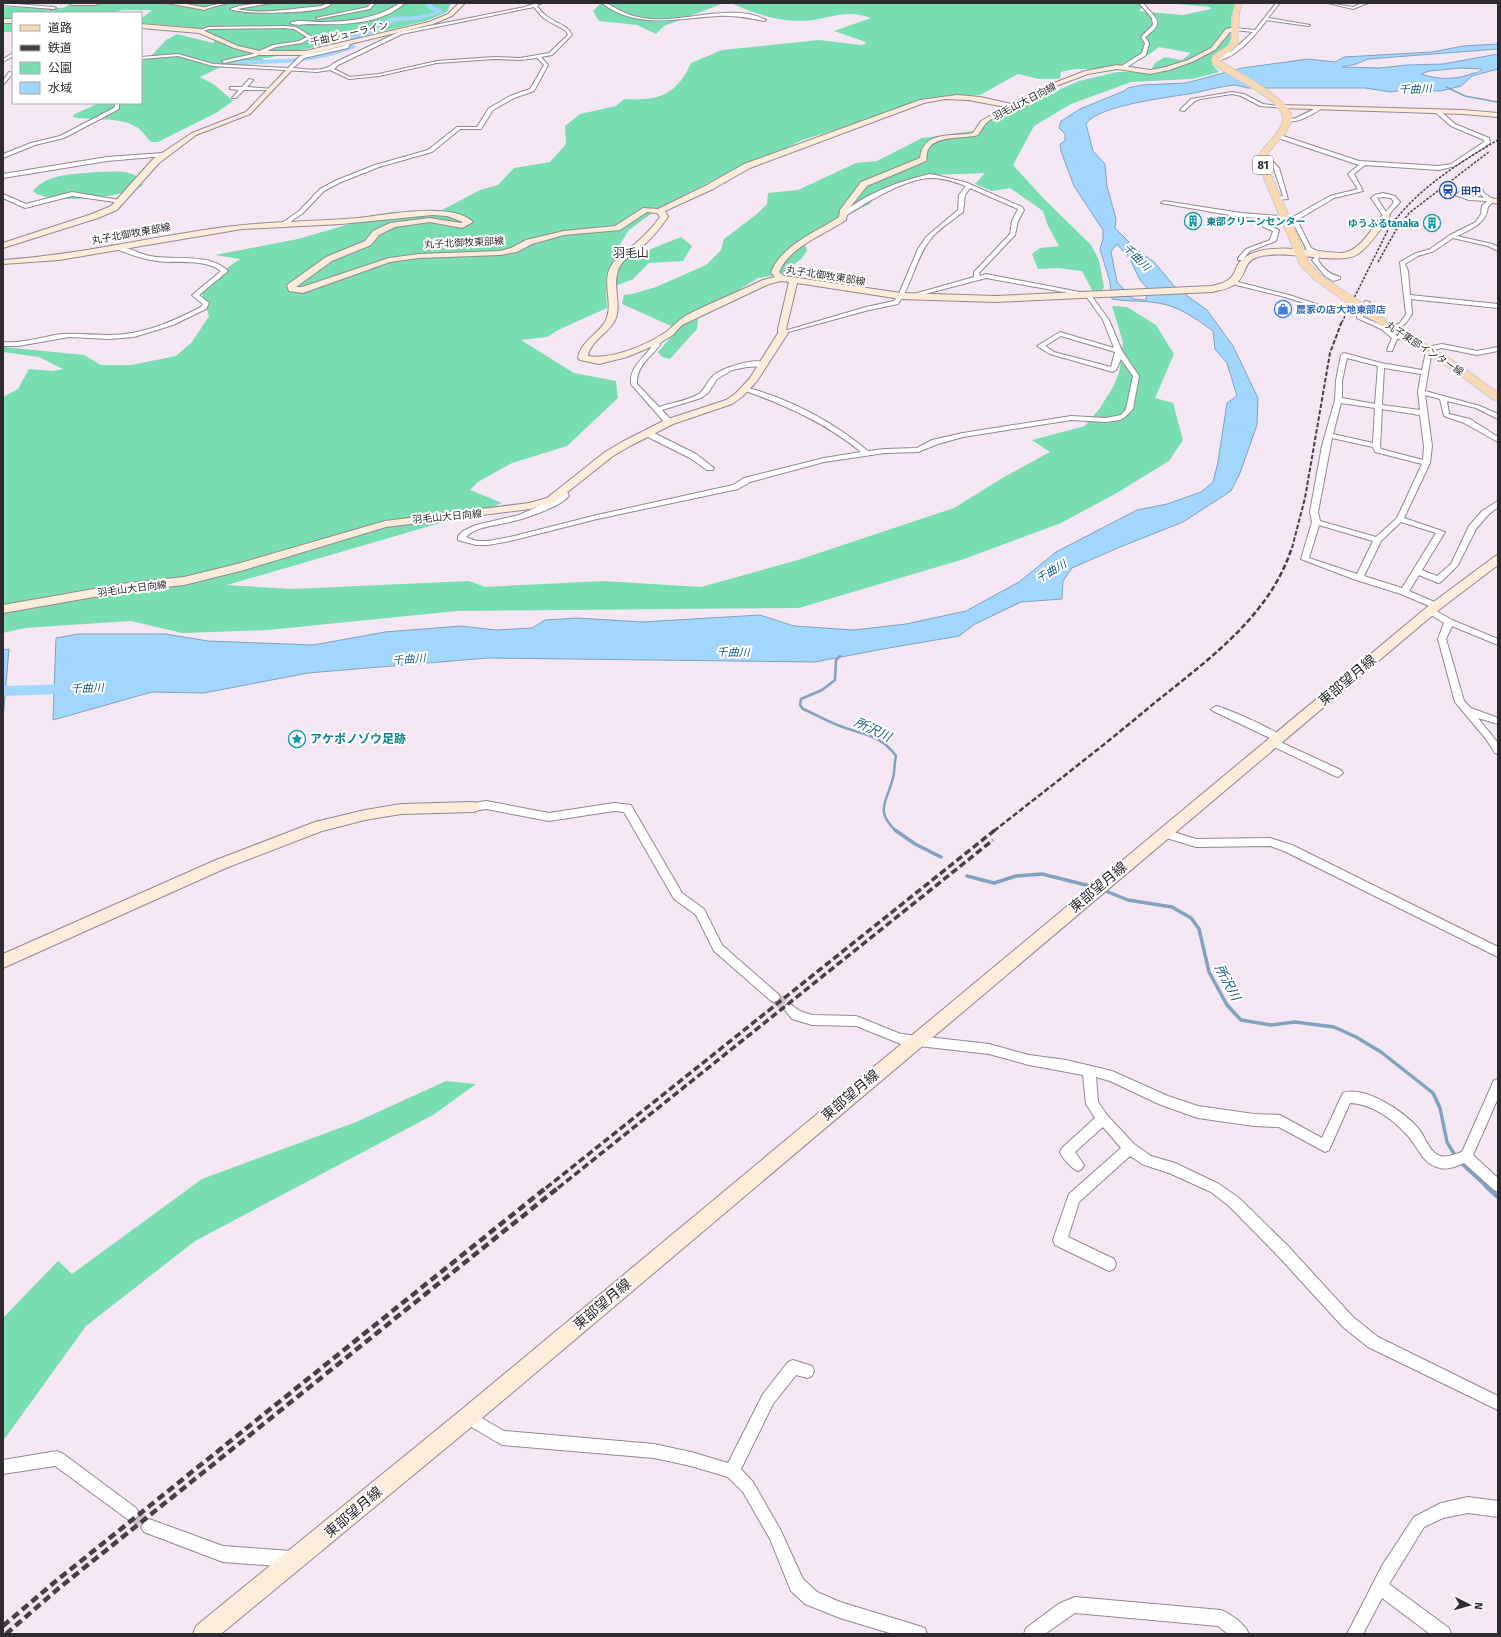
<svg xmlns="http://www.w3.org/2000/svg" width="1501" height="1637" viewBox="0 0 1501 1637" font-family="'Fira Sans','Noto Sans JP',sans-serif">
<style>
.green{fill:#78ddb1}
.water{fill:#a3d6fc;stroke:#80a2be;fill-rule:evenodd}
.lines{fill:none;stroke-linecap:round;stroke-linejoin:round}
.stream-far3{stroke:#80a2be;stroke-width:1.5}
.stream-far2{stroke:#80a2be;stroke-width:2.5}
.stream-far1{stroke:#80a2be;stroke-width:3.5}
.stream{stroke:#80a2be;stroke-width:4.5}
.river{fill:#a3d6fc;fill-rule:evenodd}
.street-tunnel-far1{stroke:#cdc0cc;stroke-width:12;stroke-dasharray:12 5.5;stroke-linecap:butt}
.street-tunnel{stroke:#cdc0cc;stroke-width:14;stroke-dasharray:14 7;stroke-linecap:butt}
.street-casing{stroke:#948793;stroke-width:2}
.secondary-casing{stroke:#948793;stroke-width:2}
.primary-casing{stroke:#cdcccd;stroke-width:2}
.street{fill:#fff;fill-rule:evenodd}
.secondary{fill:#fcecd9;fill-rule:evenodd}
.primary{fill:#fad9b2;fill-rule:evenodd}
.rail-far4{stroke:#464046;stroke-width:1.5;stroke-dasharray:2.5 1.5;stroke-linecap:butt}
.rail-far3{stroke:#464046;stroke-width:2;stroke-dasharray:4.5 2;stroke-linecap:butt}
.rail-far2{stroke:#464046;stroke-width:2.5;stroke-dasharray:5.5 2.5;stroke-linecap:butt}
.rail-far1{stroke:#464046;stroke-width:3.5;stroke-dasharray:7 3.5;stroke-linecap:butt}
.rail{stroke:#464046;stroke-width:4.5;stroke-dasharray:8 4.5;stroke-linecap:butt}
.primary-bridge-casing{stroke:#cdcccd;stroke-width:10;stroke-linecap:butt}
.primary-bridge{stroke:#fad9b2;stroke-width:9}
.labels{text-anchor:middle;stroke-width:4;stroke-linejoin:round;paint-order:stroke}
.far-street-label{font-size:10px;fill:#2f2a2f;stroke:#fff}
.far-transit-label{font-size:10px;font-weight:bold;fill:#164399;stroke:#fff;text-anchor:start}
.far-culture-label{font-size:10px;font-weight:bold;fill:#0d838f;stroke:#fff;text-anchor:start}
.far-shop-label{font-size:10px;font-weight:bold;fill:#366cbe;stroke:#fff;text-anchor:start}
.far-water-label{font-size:11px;font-style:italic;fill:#1a5c86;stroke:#fff}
.shield{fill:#fff;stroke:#6d6a6d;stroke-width:1}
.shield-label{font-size:11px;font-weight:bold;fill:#2f2a2f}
.far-quarter-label{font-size:12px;fill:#2f2a2f;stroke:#fff}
.culture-label{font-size:12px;font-weight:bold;fill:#0d838f;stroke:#fff;text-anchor:start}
.water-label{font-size:13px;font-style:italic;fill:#1a5c86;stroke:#fff}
.near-street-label{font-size:14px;fill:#2f2a2f;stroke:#fff}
</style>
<rect width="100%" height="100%" fill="#f4e6f3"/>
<g class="green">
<path d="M72 3H451L447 12 426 21 268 58H261L269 62 219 68 200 77 215 85 233 101 216 113 158 142H151C147 138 143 132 138 128 121 116 93 121 73 117V115L99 103H141V62L152 55 166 40 177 34 213 43 217 38 190 27 141 23V19L152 10H123L107 13H13V32H3V7L63 8Z"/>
<path d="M601 3H724L664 26 656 34 637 25 599 21 593 11Z"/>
<path d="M731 3H1146L1139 11 1183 15 1211 9 1210 7 1176 4 1177 3H1237L1231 18V40L1224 51 1212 64 1219 72 1192 79 1131 82 1071 104 1034 126 1013 165 1044 199 1091 245 1099 260 1104 287 1101 292H1093L1082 271 1058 268 1038 269 1032 254 1040 248 1059 246 1048 226 1043 211 1010 188 992 191 975 184 985 173 931 175 909 179 868 196 871 203 804 238 807 251 801 259 782 274 758 278 699 314 697 329 670 359 662 357 658 352 678 329 622 304 624 295 632 294 656 287 706 265 721 250 724 239 757 214 767 204 768 193 798 190 856 163 877 161 922 138 973 131 983 123 1079 81 1117 72H1140L1151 70 1155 63 1165 57 1182 60 1191 53 1159 47C1139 63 1122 71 1095 69 1083 69 1073 68 1061 72L1060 79H1039L1018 74 980 95 925 98 859 123 802 140 775 154 741 166 659 208 629 230 619 246 621 253 646 251 681 237 692 246 683 261 649 263 633 279 606 290 607 308 558 330 547 337 521 340 574 373 616 381 618 398 567 446 512 463 478 482 470 490 502 503 478 512 227 585 292 589 469 581 485 587 604 581 701 587 798 560 954 508 1004 477 1050 452 1032 440 1085 426 1100 408 1113 387 1119 373 1123 342 1112 306 1127 307 1156 325 1174 354 1155 398 1173 403 1183 440 1169 461 1115 494 1061 523 964 559 799 608 457 611 268 630 182 633 131 621 25 628 3 633V397L18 389 29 369 53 371 63 369 39 357 3 352V347L84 355 101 365H131L176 356 192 342 209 316 200 287 240 259 215 255 298 239 391 212 442 210 480 190 498 185 514 168 550 162 566 144 565 126 580 114 616 106 624 99C658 101 676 96 691 63L722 50 819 40 861 45 865 44 866 42 834 31 871 18C841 7 826 22 798 21 775 21 751 12 731 3Z"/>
<path d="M98 172C113 172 137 168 143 185 126 198 47 206 33 191 47 173 77 174 98 172Z"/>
<path d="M446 1081 476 1084 433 1115 195 1241 86 1326 3 1441V1318L58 1261 72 1274 202 1179 356 1122Z"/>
</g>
<g class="water">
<path d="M1498 44V49L1368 59 1356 64 1342 67 1379 68 1407 65 1443 64 1498 54V69L1472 76 1461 86 1441 91 1402 90 1391 92 1365 88H1248L1235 85C1223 86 1211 89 1199 92 1176 97 1098 104 1086 124L1093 151 1105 164 1107 186 1116 219 1115 228 1135 248 1154 262 1175 287 1207 310 1233 346 1258 398 1257 425 1240 473 1231 491 1183 522 1120 547 1072 568 1063 581 1062 599 1021 602 975 624 959 636 883 649 815 662 488 658 308 673 204 693 152 692 53 720 56 638 78 634H166L208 641 313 645 385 632 461 626 496 630 532 628 545 620 577 618 642 622 760 615 794 626 854 630 906 624 966 611 1019 582 1056 552 1137 510 1167 504 1201 492 1213 482 1218 462 1227 403 1237 396 1227 363 1215 349 1213 331C1196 319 1179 306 1158 303 1143 300 1127 302 1112 299L1110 282 1100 249 1103 239V230L1074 186 1061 151 1060 144 1065 141V134L1059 128 1061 121 1080 109 1124 91 1128 88 1142 85 1186 83 1242 68 1308 59 1335 62 1344 57 1432 52 1463 46ZM1461 68 1482 69C1479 73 1478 72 1474 73 1456 80 1439 80 1421 74L1429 71ZM1117 244 1130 259 1140 280 1148 289 1146 300 1133 299 1117 282 1111 252Z"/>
<path d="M9 649 3 719V650Z"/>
</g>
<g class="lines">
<path class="stream-far3" d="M1446 87 1465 96 1497 102"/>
<path class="stream-far2" d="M840 656 836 660 835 680 822 690 801 699 800 705 803 709C815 714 827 721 840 726 863 735 880 734 896 756 894 763 895 771 893 778 887 802 874 810 896 831"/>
<g class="stream-far1">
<path d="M895 830 915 844 941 857"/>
<path d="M967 876 994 883 1016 876 1042 874 1094 887"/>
<path d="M1103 890 1128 900 1172 907 1191 918 1199 929 1209 972 1227 1005 1241 1020 1271 1025 1295 1022 1334 1027 1356 1037 1381 1052 1433 1093 1440 1108 1447 1142 1456 1157"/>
<path d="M1460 1162 1488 1188"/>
</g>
<path class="stream" d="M1487 1187 1498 1197"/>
<g class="river">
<path d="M425 3H431L434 7 441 9 442 13 418 20 397 21 357 40 353 44 346 42 351 36 393 17 418 16 435 12 429 9Z"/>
<path d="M352 44 356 46 355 48C314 64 279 63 236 65L232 63 236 61 301 58 328 53Z"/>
<path d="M77 684 82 685 85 689 82 693 3 696V686Z"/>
</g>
<path class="street-tunnel-far1" d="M774 997 790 1009"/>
<path class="street-tunnel" d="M131 1513 149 1527"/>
<g class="street-casing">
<g id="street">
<path d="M3 3 54 7 56 8 54 9 3 5Z"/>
<path d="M221 3H228L205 9 203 8Z"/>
<path d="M261 3H272L237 9C264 15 295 8 322 6L327 3H332C330 5 327 7 324 8 310 13 243 15 230 9L239 6Z"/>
<path d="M371 3H375L370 9 318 19 316 18 368 7Z"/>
<path d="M400 3H405C380 25 342 25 311 24 304 24 295 26 290 23 298 19 312 22 320 22 349 22 376 19 400 3Z"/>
<path d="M536 3H542L537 5C545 22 567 22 572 35L552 55 541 57 548 65 534 91 514 98 493 110 481 129H460L432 152 379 167 341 182 324 191 303 213 284 226 281 224 282 223 299 211 320 189 337 180 375 165 428 150 457 127H477L489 108 510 96 530 89 544 65 537 58 520 60 494 59 437 63 379 76 349 79 330 70 317 72 213 66 178 56 141 59V57L178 54 213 64 288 68 300 56 344 46 346 43H350L348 48 304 58 293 68C307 69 324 73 334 63L399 32 525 7ZM534 7 543 18 566 31 568 35 549 53 520 58 494 57 437 61 379 74 350 77 334 69 338 65 402 34Z"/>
<path d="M602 3C610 3 614 8 621 11 630 16 641 18 651 19 686 22 734 3 766 20L764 21C749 18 734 15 718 16 679 18 636 30 602 3Z"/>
<path d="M1139 3H1143C1155 18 1167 22 1145 37L1149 43 1146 55 1124 69H1120V67L1142 53 1145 43 1141 37 1153 25 1152 18Z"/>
<path d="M1276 3H1280L1268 18 1310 25 1308 26 1267 20C1254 36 1235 61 1213 61V59L1232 51 1253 32 1235 30 1234 28 1255 30Z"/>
<path d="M1328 3 1353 7 1362 3H1368L1353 9Z"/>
<path d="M284 26 296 27 312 37 302 43 276 47 256 56 224 63 222 61 253 54 273 45 299 41 307 37 294 29 284 28 209 29 200 32 198 31 208 27Z"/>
<path d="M13 53V56L3 62V59Z"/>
<path d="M9 72 13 73 3 85V81Z"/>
<path d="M249 79 253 80 247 87 273 89 271 90H244L236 98H232L239 90 230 89V87H242Z"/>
<path d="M1232 92 1244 94 1263 104 1285 107 1283 108 1260 106 1241 96 1232 94 1200 99 1195 101 1184 111 1180 110 1191 99Z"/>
<path d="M115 103H119V109L64 138 35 145 3 158V154L31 143 60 136 112 109 115 107Z"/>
<path d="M1318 107 1322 108C1314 114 1295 125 1286 120L1296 118Z"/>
<path d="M1435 110H1439L1455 124 1489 138 1490 143 1455 166 1439 170 1365 165 1354 174 1363 191 1334 198 1297 220 1311 248 1317 251V253L1307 250 1292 221 1265 219 1267 225 1279 230 1276 241 1250 251 1242 260H1238V258L1246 249 1270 240 1273 231 1263 227 1260 218 1241 217 1161 203 1164 201 1241 213 1293 217 1330 196 1358 189 1348 174 1359 165 1275 137 1277 134 1359 161 1439 166 1451 164 1484 142V140L1451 126 1435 112Z"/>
<path d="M163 153 165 156 107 161 3 178V174L107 157Z"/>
<path d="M1261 154H1265L1279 168 1288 199 1276 200 1273 198 1283 196 1274 169 1261 156Z"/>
<path d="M931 174 965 182 1022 207 1024 210 1018 221 1015 235 979 273 980 276 986 274 1090 294 1109 320 1122 351 1139 376 1133 409 1125 417 1120 420 1106 422 1071 420 963 437 938 444 918 452 885 453 824 462 750 482 738 489 597 519 510 541 488 545H476L458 540V536L463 531 476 525 519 515 557 498 561 495 559 492 563 490H566L569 496C560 507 524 519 510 522 495 526 477 526 466 537L477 541H488L510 537 597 515 733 485 744 478 824 458 861 452C826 423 785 405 743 390V388L745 387C790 399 833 422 868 451L885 449 917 448 932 440 963 433 1071 416 1106 418 1121 415 1126 409 1133 376 1121 359 1116 370 1113 372 1050 354 1037 346 1060 332 1114 348 1103 320 1086 296 986 278 910 298 907 296 974 277V272L1010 234 1012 221 1018 209 970 188 965 195 963 212C952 221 938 229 930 240 915 259 912 285 898 304L869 310 781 334V332L866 307 894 301 898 296 918 249 926 237 958 210 959 195 966 186C955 182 944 178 933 178 908 177 867 202 847 215L842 214C862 195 904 179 931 174ZM1061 336 1115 352 1111 367 1054 352 1045 346Z"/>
<path d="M1467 187 1481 188 1485 194 1495 200 1488 207C1486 224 1471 229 1457 236L1492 244 1498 247V251L1488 246 1453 238 1434 251 1418 256 1405 264 1408 271 1410 295 1498 304V308L1411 299 1412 314C1407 322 1402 330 1391 329V327L1400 323 1406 314 1400 262 1414 254 1430 249 1450 235 1476 222 1481 214 1482 206 1487 201 1469 200 1455 195ZM1470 190H1477L1484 198 1462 195Z"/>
<path d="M72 192 125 201 122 203 72 196 25 208 3 198V194L26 204Z"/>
<path d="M1383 193 1395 196 1400 202 1386 218 1384 217 1371 198 1375 195ZM1383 197 1391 198 1394 202 1386 212 1377 198Z"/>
<path d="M115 246C124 245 140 254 150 256 174 261 209 252 228 271L199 295 209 303 206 309 173 325 134 337 109 339 69 337 18 346H3V342C24 344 43 336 63 334 79 333 94 335 109 335 142 335 172 322 201 307L203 304 192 295 221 271C204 258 178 264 157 261 142 259 128 254 115 248Z"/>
<path d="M1315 257H1319L1318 260C1324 270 1330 274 1340 277V279L1333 281 1325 276 1312 260Z"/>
<path d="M1234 281 1289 295 1340 312 1335 313 1285 297 1232 284V282Z"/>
<path d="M1365 301 1370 302 1363 312V317L1385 327 1397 335 1414 338V340L1397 339 1392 351H1388L1387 350 1392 338 1381 329 1357 318V312Z"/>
<path d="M655 340H659L660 345C651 357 636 366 637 384L659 407C671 403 686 401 697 395 705 391 706 382 713 376 722 368 757 356 767 364L764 366 747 367 732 370 717 379 708 393 701 398 662 410 673 422 669 424H666L631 384C629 364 649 356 655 340Z"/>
<path d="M1442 344 1477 351 1498 347V351L1477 355 1442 348 1432 350 1425 391 1480 406 1498 414V419L1476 408 1447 401 1449 414 1470 419 1498 437V442L1464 423 1444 416 1440 399 1425 395 1432 446 1430 463 1404 518 1445 532 1422 570 1437 576 1451 564 1469 526 1482 511 1498 501V507L1488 515 1476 529 1458 565 1441 582 1438 583 1419 575 1409 591 1439 604V608L1436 609 1401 594 1356 580 1301 559 1312 522 1310 512 1322 446 1335 400 1336 381 1341 355 1344 353 1381 363 1422 370 1427 347ZM1347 358 1378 366 1375 404 1342 398V381ZM1384 368 1421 374 1418 392 1420 410 1382 405ZM1341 403 1375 408 1373 443 1333 434ZM1382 409 1420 415 1424 446 1423 460 1381 449 1380 446ZM1332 438 1373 447 1375 452 1422 464 1397 518 1376 537 1320 521 1318 512ZM1401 522 1436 533 1402 588 1364 576 1381 541ZM1319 525 1373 541 1357 574 1309 558Z"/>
<path d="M644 431H650L696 454 714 468 713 470H707L690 458 644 435Z"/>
<path d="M1431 608 1452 620 1498 639V645L1452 626 1446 639 1464 701 1471 708 1498 718V724L1478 718 1498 743V754L1495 753 1486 739 1455 702 1438 639 1444 623 1428 613 1427 611Z"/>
<path d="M1216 706C1228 709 1277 730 1283 738L1278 741 1341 770 1343 773 1338 777 1335 776 1270 745 1268 743 1270 741 1274 740 1213 711 1211 709Z"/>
<path d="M486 801 549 813 614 803 631 805 682 893 704 909 722 945 778 994 780 997 778 1000 774 1002 770 1000 714 951 696 915 674 899 624 812 614 811 549 821 486 809 473 811 468 807 469 804Z"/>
<path d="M1164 829 1196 839 1270 838 1292 845 1498 947V957L1284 851 1270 846 1196 847 1160 836 1159 833 1160 830Z"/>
<path d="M790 1004 800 1011 812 1015 856 1016 901 1034 989 1044 1029 1055 1066 1060 1112 1071 1168 1096 1198 1106 1254 1114 1280 1115 1322 1138 1343 1093C1365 1085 1404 1112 1418 1128 1425 1136 1428 1150 1438 1155 1445 1159 1455 1154 1462 1152L1494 1080 1498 1079V1098L1473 1155 1498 1178V1192L1494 1190 1464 1163C1457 1166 1448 1170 1440 1168 1422 1164 1419 1148 1408 1136 1394 1120 1373 1104 1350 1103L1329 1150 1325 1152 1279 1127 1254 1126 1198 1118 1161 1105 1110 1081 1096 1077 1098 1102 1107 1115 1134 1144 1151 1156 1175 1163 1219 1184 1239 1198 1289 1247 1353 1317 1378 1337 1498 1396V1410L1368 1347 1343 1327 1279 1257 1229 1206 1211 1192 1169 1173 1144 1165 1130 1156 1079 1202 1068 1237 1114 1259 1116 1264 1114 1269 1109 1271 1055 1245 1053 1240 1069 1194 1121 1148 1103 1127 1075 1152 1084 1165 1082 1169 1078 1171C1071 1168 1063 1159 1060 1152L1062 1148 1095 1118 1086 1104 1083 1075 1029 1065 989 1054 901 1044 856 1026 812 1025 792 1019 784 1009 786 1005Z"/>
<path d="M793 1360 812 1366 814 1371 812 1376 807 1378 796 1375 773 1404 741 1469 753 1482 780 1529 803 1579 817 1592 840 1602 919 1626 925 1628 927 1634H893L840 1618 805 1604 791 1591 770 1539 743 1492 728 1477 691 1466 654 1458 502 1445 463 1422 461 1417 463 1412 468 1410 504 1431 654 1444 691 1452 728 1463 763 1394 788 1362Z"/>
<path d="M57 1451 62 1453 136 1508 139 1513 136 1518 131 1521 126 1518 55 1466 3 1474V1460Z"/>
<path d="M1468 1497 1498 1501V1517L1468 1513 1443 1518 1424 1527 1389 1584 1449 1628 1451 1634H1430L1382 1598 1363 1634H1347L1383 1564 1414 1517 1441 1503Z"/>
<path d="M149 1519 223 1546 291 1551 296 1554 299 1559 296 1564 291 1567 223 1562 144 1532 141 1527 144 1522Z"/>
<path d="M1075 1597 1221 1610C1231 1614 1245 1624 1249 1634H1228L1218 1626 1075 1613 1045 1634H1024L1026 1628 1060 1603Z"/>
</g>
</g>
<g class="secondary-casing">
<g id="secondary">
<path d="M69 3H99L96 5H72Z"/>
<path d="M166 3H181L208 8 205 10Z"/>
<path d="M459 3H465L452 16 433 24 305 55H260L234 48 199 33 141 28V24L200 29 238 46 260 51H305L429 22 448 14Z"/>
<rect x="3" y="19" width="10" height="4"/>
<path d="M1235 27 1238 29 1237 30 1230 32 1215 50 1192 62 1169 70 1150 74 1117 69 1088 74 1053 87 990 120 986 123 978 135C964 139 938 135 929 148 926 152 927 157 926 161L867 186 848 210 846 220C824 235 790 246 779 272L784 276 901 293 995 296 1212 286C1244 279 1228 267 1247 256 1270 242 1315 252 1341 253 1360 252 1372 228 1383 214H1389L1390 216C1381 228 1371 245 1358 254 1339 267 1283 247 1255 258 1243 263 1246 278 1235 284 1229 289 1220 290 1212 292L995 302 901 299 797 283 786 329 788 333 757 381 742 397 732 404 673 424 630 446 613 456 555 502 530 509 386 527 244 570 184 585 128 591 3 613V605L128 583 184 577 237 564 385 521 529 503 547 498 605 452 622 442 665 420 726 400 736 393 750 378 778 333V329L789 282 781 281 769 284 682 325 673 335 660 343 627 357 599 364 580 360 578 358C581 341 597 335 605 322 614 306 603 286 609 270 614 258 626 252 635 244 644 236 653 227 660 217L657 213 647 212 620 230 564 235 532 244 517 252 500 255 419 258 390 262 303 293 289 291 287 285 326 257 365 241 373 231 390 223 430 218 461 223 463 222 447 216 432 215 341 224 242 229 59 260 3 264V260C78 255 150 237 225 227 269 221 314 222 358 218 385 215 453 201 473 222L462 228 430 222 395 227 379 235 371 245 332 261 296 287H302L389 258 419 254 500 251 511 248 526 240 564 231 615 226 643 208 658 209 707 185 744 164 920 100 957 95 980 97 1011 104 1049 85 1085 71 1117 65 1150 70 1166 67 1188 60 1211 48 1226 29ZM945 99 968 100 1006 107 981 121 973 133C953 137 923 130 920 158L861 182 840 210 839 217C815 233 783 244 771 272L775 277 763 280C738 292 712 302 687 315 678 320 674 326 666 332 647 345 611 360 588 356 590 342 607 334 614 322 623 307 612 287 618 271 621 259 636 253 644 245 653 237 661 227 668 217L665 211 713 189 750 168 924 103Z"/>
<path d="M288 68 293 69 250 114 196 135 159 163 117 210 98 218 3 248V243L92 214 111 206 153 159 192 133 246 112Z"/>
<path d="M1283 105 1463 110 1498 113V117L1463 114 1281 108V106Z"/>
<path d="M1489 198 1498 199V204L1489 202Z"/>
<path d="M1498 555V565L1440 609 475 1424 221 1634H193L196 1626 461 1410 1432 603 1494 557Z"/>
<path d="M473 802 478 803 480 807 478 811 473 812 401 814 365 820 322 831 226 868 3 968V954L216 860 315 822 365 810 401 804Z"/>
</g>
</g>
<g class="primary-casing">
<g id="primary">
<path d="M1236 3H1242L1239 13 1237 45 1220 59V61C1235 71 1295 101 1291 120 1289 132 1275 143 1268 153L1266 158 1267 166 1309 263 1320 275 1351 296 1352 298 1351 300H1343L1314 279 1300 264 1259 166 1258 158 1260 153C1267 143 1281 132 1283 121 1288 100 1225 76 1212 62L1213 56 1231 44 1233 13Z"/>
<path d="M1365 307 1458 364 1498 393V401L1494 400 1450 368 1361 312 1360 310 1361 308Z"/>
</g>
</g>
<use href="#street" class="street"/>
<use href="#secondary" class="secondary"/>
<use href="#primary" class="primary"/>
<g class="rail-far4">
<path d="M1378 262 1396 230 1409 213 1490 151"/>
<path d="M1342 322 1389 228C1417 189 1457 164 1498 140"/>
</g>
<path class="rail-far3" d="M1292 548 1305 498 1330 353 1342 321"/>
<path class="rail-far2" d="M994 831C1047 789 1101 748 1152 705 1206 661 1270 617 1292 547"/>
<g class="rail-far1">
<path d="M546 1188 995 830"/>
<path d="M558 1188 993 840"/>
</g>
<g class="rail">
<path d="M3 1626 56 1581 547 1187"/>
<path d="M6 1634 59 1588 559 1187"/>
</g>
<g class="primary-bridge-casing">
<path id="primary-bridge" d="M1347 298 1365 310"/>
</g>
<use href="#primary-bridge" class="primary-bridge"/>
</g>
<defs>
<g id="station-ring" transform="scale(0.9)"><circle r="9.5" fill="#fff" stroke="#1a4fb4" stroke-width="1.5"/><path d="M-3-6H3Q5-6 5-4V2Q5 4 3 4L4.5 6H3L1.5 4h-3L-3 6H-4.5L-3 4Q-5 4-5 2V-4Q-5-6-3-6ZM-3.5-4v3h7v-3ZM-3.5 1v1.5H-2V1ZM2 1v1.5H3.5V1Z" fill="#1a4fb4"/></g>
<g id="building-ring" transform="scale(0.9)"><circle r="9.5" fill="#fff" stroke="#0f9aa8" stroke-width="1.5"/><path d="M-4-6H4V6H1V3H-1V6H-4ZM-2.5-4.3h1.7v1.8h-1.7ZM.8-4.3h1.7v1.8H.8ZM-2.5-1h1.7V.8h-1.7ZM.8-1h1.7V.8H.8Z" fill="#0f9aa8"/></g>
<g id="shop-ring" transform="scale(0.9)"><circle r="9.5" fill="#fff" stroke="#3f7fe0" stroke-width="1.5"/><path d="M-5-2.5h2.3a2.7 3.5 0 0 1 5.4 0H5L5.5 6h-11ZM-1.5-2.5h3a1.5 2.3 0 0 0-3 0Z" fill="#3f7fe0"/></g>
<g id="sight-ring" transform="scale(0.9)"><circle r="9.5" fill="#fff" stroke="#0f9aa8" stroke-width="1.5"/><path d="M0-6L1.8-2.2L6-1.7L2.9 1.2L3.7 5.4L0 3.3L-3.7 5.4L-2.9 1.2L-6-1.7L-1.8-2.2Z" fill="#0f9aa8"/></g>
</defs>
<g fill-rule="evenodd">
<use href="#station-ring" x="1448" y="190"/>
<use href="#building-ring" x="1193" y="221"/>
<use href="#building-ring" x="1432" y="223"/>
<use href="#shop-ring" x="1283" y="309"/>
<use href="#sight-ring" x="297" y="739"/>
</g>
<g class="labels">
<g class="far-street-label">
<text transform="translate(349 33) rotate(-13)" y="4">千曲ビューライン</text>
<text transform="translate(1024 101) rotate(-27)" y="4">羽毛山大日向線</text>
<text transform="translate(131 233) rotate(-10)" y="4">丸子北御牧東部線</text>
<text transform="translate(464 242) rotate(-3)" y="4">丸子北御牧東部線</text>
<text transform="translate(826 275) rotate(9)" y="4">丸子北御牧東部線</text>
<text transform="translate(1425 348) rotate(33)" y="4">丸子東部インター線</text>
<text transform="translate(447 516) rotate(-5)" y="4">羽毛山大日向線</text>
<text transform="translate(132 588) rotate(-7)" y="4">羽毛山大日向線</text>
</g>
<g class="far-transit-label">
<text x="1461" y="194">田中</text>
</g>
<g class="far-culture-label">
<text x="1206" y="225">東部クリーンセンター</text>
<text x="1419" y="227" text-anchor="end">ゆうふるtanaka</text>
</g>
<g class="far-shop-label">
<text x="1296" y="313">農家の店大地東部店</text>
</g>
<g class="far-water-label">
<text transform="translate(1415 89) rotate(-2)" y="4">千曲川</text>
<text transform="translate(1137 257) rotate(45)" y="4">千曲川</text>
<text transform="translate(1051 571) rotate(-30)" y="4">千曲川</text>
<text transform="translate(733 652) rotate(1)" y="4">千曲川</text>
<text transform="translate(409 659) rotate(-4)" y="4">千曲川</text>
<text transform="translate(87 688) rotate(-2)" y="4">千曲川</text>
</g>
<rect class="shield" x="1253" y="156" width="20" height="18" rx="3"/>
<g class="shield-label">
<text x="1263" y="169">81</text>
</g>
<g class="far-quarter-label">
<text x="631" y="257">羽毛山</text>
</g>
<g class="culture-label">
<text x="310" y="743">アケボノゾウ足跡</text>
</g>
<g class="water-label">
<text transform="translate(873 729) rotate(25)" y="5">所沢川</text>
<text transform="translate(1228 982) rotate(62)" y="5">所沢川</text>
</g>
<g class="near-street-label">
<text transform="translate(1347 680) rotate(-40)" y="5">東部望月線</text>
<text transform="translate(1098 887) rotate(-40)" y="5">東部望月線</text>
<text transform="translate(850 1095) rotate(-40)" y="5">東部望月線</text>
<text transform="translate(602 1304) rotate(-40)" y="5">東部望月線</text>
<text transform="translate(353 1512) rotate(-40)" y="5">東部望月線</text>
</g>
</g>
<rect width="1501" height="1637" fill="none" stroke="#2f2a2f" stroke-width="8"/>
<rect x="12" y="12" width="130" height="92" fill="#ffffff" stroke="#acaaac"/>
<rect x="20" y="25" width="20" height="6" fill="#fad9b2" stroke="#acaaac"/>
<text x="48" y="32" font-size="12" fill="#2f2a2f">道路</text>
<rect x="20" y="45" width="20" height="6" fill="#464046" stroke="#acaaac"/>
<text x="48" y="52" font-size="12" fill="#2f2a2f">鉄道</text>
<rect x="20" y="62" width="20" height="12" fill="#78ddb1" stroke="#acaaac"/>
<text x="48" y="72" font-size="12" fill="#2f2a2f">公園</text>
<rect x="20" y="82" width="20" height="12" fill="#a3d6fc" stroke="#acaaac"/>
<text x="48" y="92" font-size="12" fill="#2f2a2f">水域</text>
<g transform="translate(1469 1605) rotate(96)" stroke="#ffffff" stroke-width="3" paint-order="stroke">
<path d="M0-3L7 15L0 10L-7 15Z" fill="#2f2a2f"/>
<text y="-6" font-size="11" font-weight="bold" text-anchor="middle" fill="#2f2a2f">N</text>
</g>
</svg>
